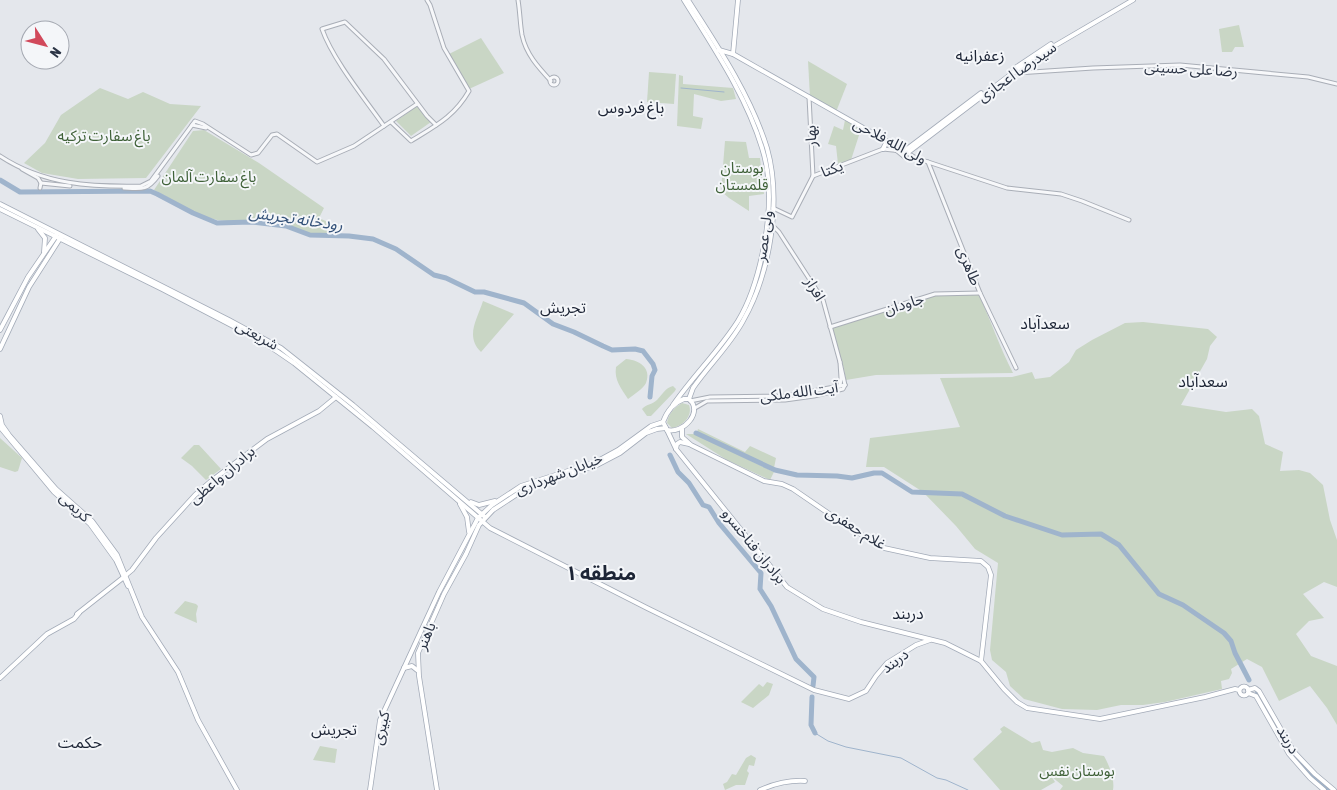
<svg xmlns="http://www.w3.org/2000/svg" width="1337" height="790" viewBox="0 0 1337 790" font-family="'Asap Condensed','Noto Sans Arabic',sans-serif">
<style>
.green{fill:#c9d6c5}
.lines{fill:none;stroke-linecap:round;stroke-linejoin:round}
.stream{stroke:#9fb4cc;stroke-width:1}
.river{stroke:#9fb4cc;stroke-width:5}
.minor-casing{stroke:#a9aeb7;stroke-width:5}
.major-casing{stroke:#a3abb8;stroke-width:5.5}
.minor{stroke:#f7f8fa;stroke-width:3}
.major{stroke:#fff;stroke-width:4}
.labels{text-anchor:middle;stroke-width:4;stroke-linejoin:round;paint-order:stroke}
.street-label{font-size:15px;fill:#2b3445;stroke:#f4f6f9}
.park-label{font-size:15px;fill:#3f6138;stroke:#f4f6f9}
.neighbourhood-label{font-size:16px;fill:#1d2536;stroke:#f4f6f9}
.water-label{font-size:16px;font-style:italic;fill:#34527a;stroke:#f4f6f9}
.district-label{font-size:20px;font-weight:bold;fill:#1d2536;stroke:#f4f6f9}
</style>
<rect width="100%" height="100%" fill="#e4e7ec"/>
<g class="green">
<path d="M1239 25 1244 47H1235L1232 52H1222L1219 29Z"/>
<path d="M481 38 504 73 469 89 449 54Z"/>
<path d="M808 61 847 84 836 112 810 97Z"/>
<path d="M649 72 676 74 674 104 647 102Z"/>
<path d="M679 75 683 76V84L733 88 736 99 721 101 694 94 693 116 703 118 701 129 677 126Z"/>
<path d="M100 88 128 99 143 92 170 104 201 106 146 178 78 179 42 173 24 163 45 143 61 115Z"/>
<path d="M417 106 431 122 411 136 396 121Z"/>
<path d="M845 120 861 129 851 160 838 164 836 146 828 144 834 126 843 130Z"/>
<path d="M204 130 259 163 324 208 319 218 341 228 338 234H310L284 225 251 221 236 222 217 220 200 215 154 190 193 131Z"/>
<path d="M725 141 746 142 749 158H760L764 194 749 196V211L729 198 721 191Z"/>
<path d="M943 295H979C991 321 1000 348 1013 373L876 375 846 380 844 369 832 328 935 296Z"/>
<path d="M483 301 514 314 481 352C465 336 477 320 483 301Z"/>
<path d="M1143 322 1208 329 1217 337 1210 346 1207 359 1181 405 1226 412 1252 409 1259 416 1265 444 1283 452 1280 471 1299 470 1310 473 1323 485 1330 520 1337 540V587L1324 582 1303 594 1324 618 1309 621 1296 634 1311 656 1337 666V725L1327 708 1310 686 1279 701 1262 667 1247 659 1231 669 1232 673 1229 679 1221 681 1222 689 1165 702 1143 705H1121L1097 710 1062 709 1024 699 1010 686 1006 672 992 660 990 650 998 563 975 549 956 526 923 492 884 467H866L870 438 960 427 940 378 1012 377 1032 372 1035 379 1050 377 1069 362 1076 350 1092 340 1125 323Z"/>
<path d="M626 359C639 360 652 368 646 383 643 389 633 395 628 399 621 388 614 380 616 367Z"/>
<path d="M673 386 676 389 675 391 651 416H647L642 409C646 404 652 405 657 400 662 395 665 388 673 386Z"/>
<path d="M682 403 689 405C693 416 683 426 672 428L667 423C668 414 675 407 682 403Z"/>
<path d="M698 429 745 452 750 446 776 458 774 468 766 465 697 432Z"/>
<path d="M686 434H696L774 472 770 480 727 460Z"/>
<path d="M0 438 22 458 18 471 15 472 0 467Z"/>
<path d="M194 445H199L221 469 206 480 192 466 181 458Z"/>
<path d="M185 601 196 604 198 606 196 614 197 623 174 613Z"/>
<path d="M767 682 773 684 769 695 753 708 741 702 759 684 763 687Z"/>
<path d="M1004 726 1032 743 1040 741 1043 750 1052 752 1073 748 1083 753 1104 756C1109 765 1115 779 1113 790H1060L1063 786 1051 776 1055 782 1041 790H1000L973 759 1002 732 1000 729Z"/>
<path d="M320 746 337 749 335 763 313 760Z"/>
<path d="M751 755 756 758 754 766 749 765 747 771 749 773 745 785H736L725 790 723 784 727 782 732 774 736 775 746 758Z"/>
</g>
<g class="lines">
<g class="stream">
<path d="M681 88 724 92"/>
<path d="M815 733 828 741 846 747 901 758 937 778 946 780 968 790"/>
</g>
<g class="river">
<path d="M0 180 20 192 150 191 157 194 193 213 217 223 251 222 286 226 310 235 349 236 373 239 396 249 434 275 446 278 475 292H484L524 303 553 324 574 332 603 346 612 350 635 349 643 351 653 364 655 370 652 376 650 397"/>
<path d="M696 433 775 470 797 475 837 476 852 478 874 473H882L912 492 962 494 1005 516 1062 535 1101 534 1119 545 1159 594 1183 605 1224 633 1231 641 1235 653 1249 680"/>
<path d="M670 455 678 472 689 483 703 505 709 507 719 523 761 573 760 589 771 606 796 659 814 677 813 686"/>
<path d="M1257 694 1293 756 1328 790"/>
<path d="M812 697 811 725 815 733"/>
</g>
<g class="minor-casing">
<g id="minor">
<path d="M518 0C520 12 520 23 522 35 526 54 538 67 551 81"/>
<path d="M1014 72 1017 73 1093 68 1180 65 1308 77 1337 84"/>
<circle cx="554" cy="81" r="4"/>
<path d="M809 97 813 176"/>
<path d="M391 122 411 141C435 126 454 117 469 91L444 48 430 5 427 0"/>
<path d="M192 125 206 128"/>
<path d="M384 126C365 99 333 60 322 29L345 22 384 59 427 116 436 125"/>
<path d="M896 150 907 159 916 158"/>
<path d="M907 153 916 158 1007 188 1061 194 1082 201 1129 220"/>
<path d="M0 156C44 185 91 187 141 186L151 181 195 121 203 124 251 155 258 153 272 135 277 134 317 162 354 146 417 104"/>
<path d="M928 162 980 293 1016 368"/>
<path d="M22 169 38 178 41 183 40 188"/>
<path d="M41 183 70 186"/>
<path d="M124 188C141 189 147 191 158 176"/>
<path d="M773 208 792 217 813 176 883 149 902 151"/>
<path d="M772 225 779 232 823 300 840 362"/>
<path d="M830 327 935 294 980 293"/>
<path d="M840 386 841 378 840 362 845 385"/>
<path d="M690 401 710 397 786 396 845 385"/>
<path d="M695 408 707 401 785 400 814 396 843 389 845 385"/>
</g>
</g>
<g class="major-casing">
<g id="major">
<path d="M688 0C717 45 751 96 767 148 782 201 770 274 743 321 730 345 709 365 693 388L689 399"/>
<path d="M719 50 733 54 904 151"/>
<path d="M733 54 738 0"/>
<path d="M1015 68 1051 44"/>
<path d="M883 149 887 141"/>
<path d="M903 152 981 93"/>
<path d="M906 154 1027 62 1133 0"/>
<path d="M0 204 229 320 281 348 353 405 485 517"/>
<path d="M0 209 162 289 256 338 278 352 294 363 373 427 490 528 647 608 814 690 849 699 866 691 876 676 887 663 916 645 930 640"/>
<path d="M38 229 45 238 44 252"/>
<path d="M0 330 28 277 56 236"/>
<path d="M0 349 29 287 61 237"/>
<path d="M684 399H689C704 412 683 434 667 430L663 422C667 411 673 403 684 399Z"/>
<path d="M673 405C693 376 719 351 738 321 752 298 759 272 764 246 770 214 772 179 762 148 746 95 713 47 684 0"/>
<path d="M0 416 2 425 9 435 56 489 92 521 117 555 142 617 178 672 198 720 237 790"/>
<path d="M0 427 54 492 90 524 116 560 128 586"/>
<path d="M682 429V437L691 445 764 481 782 484 793 489 847 526 884 548 930 558 981 561 988 567 991 575 981 661"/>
<path d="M667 430 676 449 787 587 823 609 861 622 945 643 981 661 1004 689 1017 702 1027 708 1100 719 1205 697 1235 689 1239 690"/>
<path d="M676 449 677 444 680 442 689 444"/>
<path d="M471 502 479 505 495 501"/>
<path d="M460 504 467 517 469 532"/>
<path d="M126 575 132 570 156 538 195 495 210 482 267 439 319 411 336 397"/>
<path d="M77 614 124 577"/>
<path d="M404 668 412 666 417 670"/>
<path d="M0 678 47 634 74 619 79 613"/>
<circle cx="1244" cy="691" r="4.5"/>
<path d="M1248 690 1255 688 1259 691 1294 752 1315 774 1334 790"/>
<path d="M1248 693 1256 696 1289 754 1310 778 1324 790"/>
<path d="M370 790 380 720 439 592 478 518 492 505 521 486 596 462 618 450 651 426 663 422"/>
<path d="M437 790 419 676 418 653 444 594 466 554 479 525 493 510 528 487 597 465 620 453 646 433 657 429 666 428"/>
<path d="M760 790C774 784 789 780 805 781"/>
</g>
</g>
<use href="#minor" class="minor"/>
<use href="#major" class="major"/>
</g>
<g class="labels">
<g class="street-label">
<text transform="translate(1191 69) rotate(3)" y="5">رضا علی حسینی</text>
<text transform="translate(1017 72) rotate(-35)" y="5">سیدرضا اعجازی</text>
<text transform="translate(811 136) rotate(-93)" y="5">بهار</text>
<text transform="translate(890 141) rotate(28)" y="5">ولی‌ الله فلاحی</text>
<text transform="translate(832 169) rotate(-21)" y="5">یکتا</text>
<text transform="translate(764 236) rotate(-82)" y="5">ولی عصر</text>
<text transform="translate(969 266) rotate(68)" y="5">طاهری</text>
<text transform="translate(815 289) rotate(59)" y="5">افراز</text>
<text transform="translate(904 304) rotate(-17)" y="5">جاودان</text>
<text transform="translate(257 335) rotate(29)" y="5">شریعتی</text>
<text transform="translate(799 392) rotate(-7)" y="5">آیت الله ملکی</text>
<text transform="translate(559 474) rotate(-21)" y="5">خیابان شهرداری</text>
<text transform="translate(222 475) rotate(-40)" y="5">برادران واعظی</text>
<text transform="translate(75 507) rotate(43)" y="5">کریمی</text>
<text transform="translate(856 528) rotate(32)" y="5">غلام جعفری</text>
<text transform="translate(754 546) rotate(51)" y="5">برادران فناخسرو</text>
<text transform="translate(426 636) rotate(-68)" y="5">باهنر</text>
<text transform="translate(895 661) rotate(-37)" y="5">دربند</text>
<text transform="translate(381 728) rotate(-77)" y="5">کبیری</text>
<text transform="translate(1288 740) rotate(59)" y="5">دربند</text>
</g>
<g class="park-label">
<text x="104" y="141">باغ سفارت ترکیه</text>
<text x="742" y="173">بوستان<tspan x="742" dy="17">قلمستان</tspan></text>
<text x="209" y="182">باغ سفارت آلمان</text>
<text x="1077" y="776">بوستان نفس</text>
</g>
<g class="neighbourhood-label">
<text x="980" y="61">زعفرانیه</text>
<text x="631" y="113">باغ فردوس</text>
<text x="563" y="313">تجریش</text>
<text x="1045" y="329">سعدآباد</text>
<text x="1203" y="387">سعدآباد</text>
<text x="908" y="619">دربند</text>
<text x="334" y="735">تجریش</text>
<text x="80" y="748">حکمت</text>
</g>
<g class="water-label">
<text transform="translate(296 218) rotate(8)" y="6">رودخانه تجریش</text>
</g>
<g class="district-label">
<text x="601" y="580">منطقه ۱</text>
</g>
</g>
<g transform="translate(45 45) rotate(126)"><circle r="24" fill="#f4f6f9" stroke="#a4a8b1"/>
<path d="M0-4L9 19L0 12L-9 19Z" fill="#d1495b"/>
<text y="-8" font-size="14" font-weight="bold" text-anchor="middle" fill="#2b3445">N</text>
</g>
</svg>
